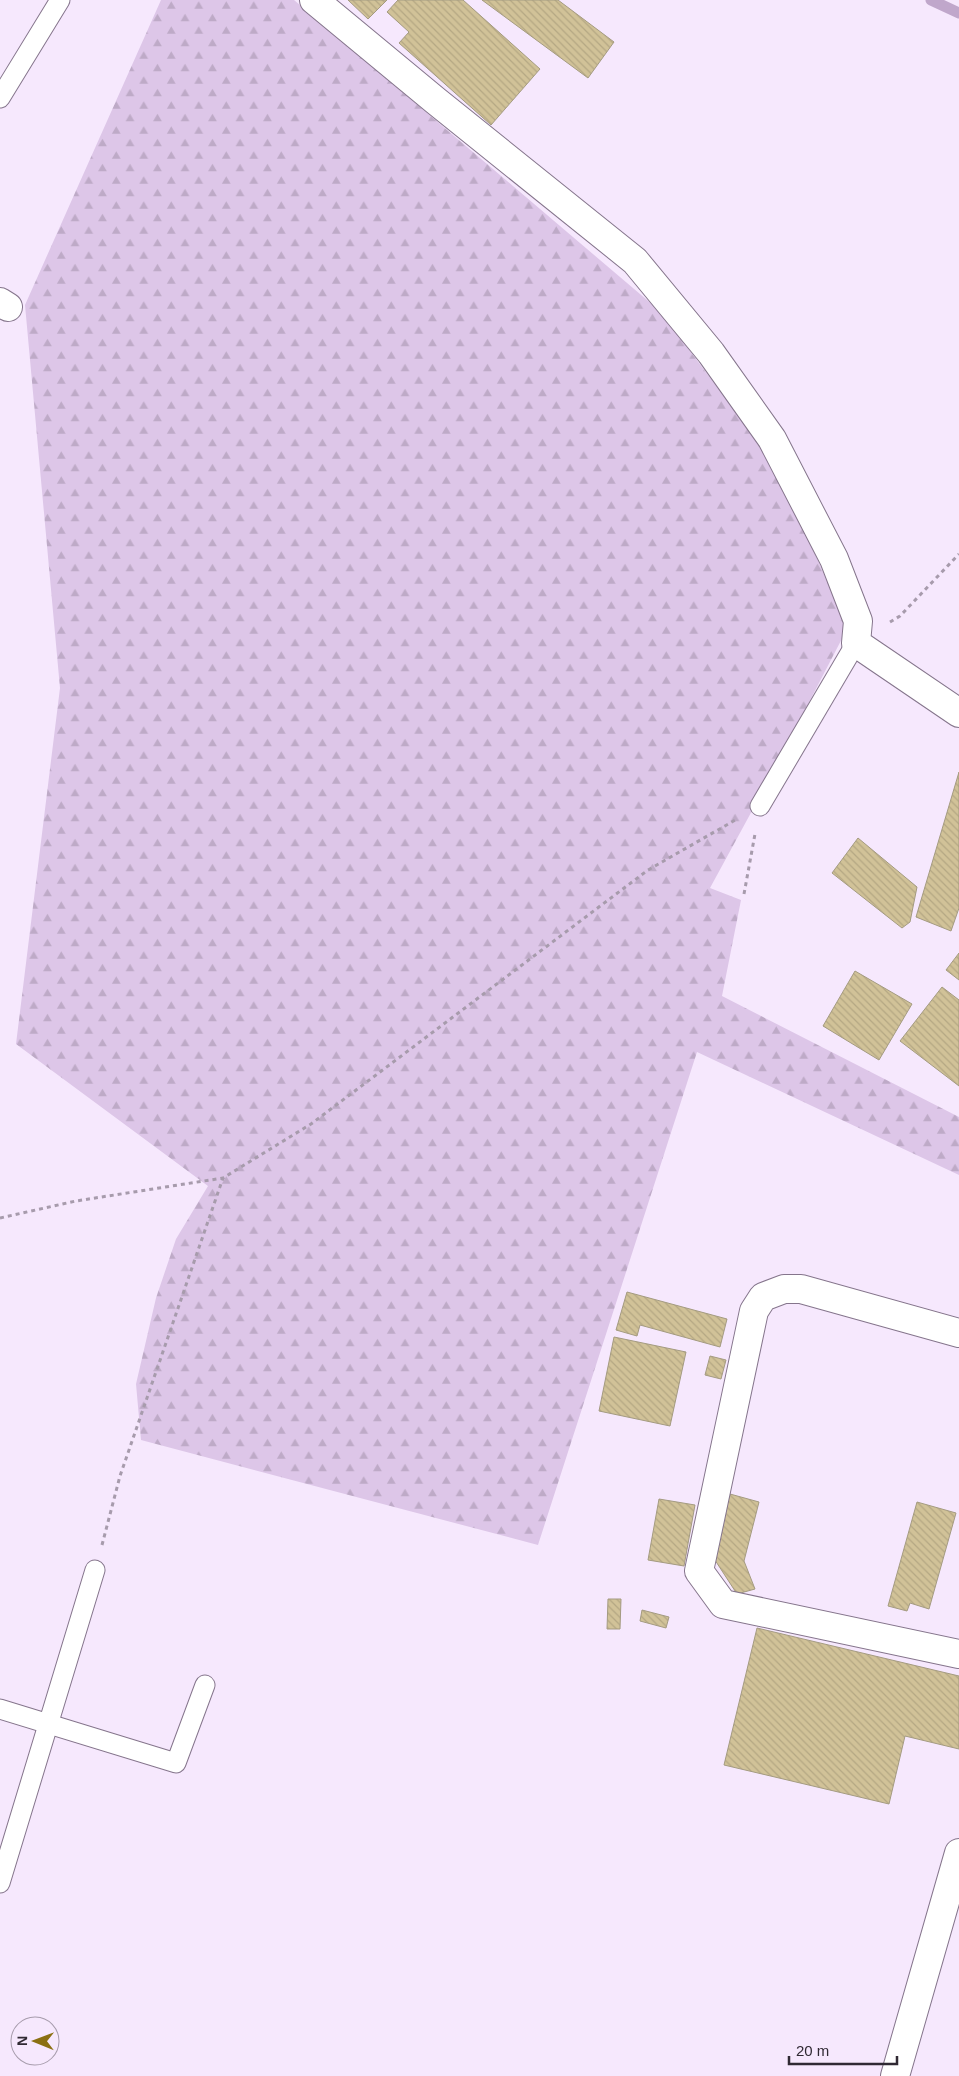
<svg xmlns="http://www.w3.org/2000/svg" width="959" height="2076" viewBox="0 0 959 2076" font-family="Arial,sans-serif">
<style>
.forest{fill:url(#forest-firs)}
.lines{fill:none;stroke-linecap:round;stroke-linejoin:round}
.stream{stroke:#c0a7cb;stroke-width:11}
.building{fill:url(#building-back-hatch);stroke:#a49b81}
.lane-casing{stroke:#85758c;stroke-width:21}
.street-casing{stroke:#85758c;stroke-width:30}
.path{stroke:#a79bac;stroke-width:3;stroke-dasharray:4 4;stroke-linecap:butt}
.lane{stroke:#fff;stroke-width:19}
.street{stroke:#fff;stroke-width:28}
</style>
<defs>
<pattern id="forest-firs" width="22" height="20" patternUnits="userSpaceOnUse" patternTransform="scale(1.25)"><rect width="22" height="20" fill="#ddc6e8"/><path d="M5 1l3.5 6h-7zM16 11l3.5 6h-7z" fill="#beaac7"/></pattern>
<pattern id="building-back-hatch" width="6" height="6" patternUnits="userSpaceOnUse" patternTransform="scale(1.25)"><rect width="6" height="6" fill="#d1c298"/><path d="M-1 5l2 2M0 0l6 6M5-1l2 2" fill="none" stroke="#b4a783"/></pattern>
</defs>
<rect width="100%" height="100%" fill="#f6e8fd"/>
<path class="forest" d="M161 0H294L660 311 759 443 811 544 847 629 765 787 710 888 741 900 722 996 959 1117V1175L697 1052 538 1545 141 1440 136 1384 156 1298 176 1239 208 1186 16 1044 60 688 25 305Z"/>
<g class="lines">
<path class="stream" d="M931 0 959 13"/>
</g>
<g class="building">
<path d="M348 0H387L368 19Z"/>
<path d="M398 0H463L540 69 491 125 399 43 409 32 387 12Z"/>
<path d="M482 0H558L614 42 588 78Z"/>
<path d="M959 772V908L951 931 916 917Z"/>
<path d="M858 838 917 887 910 922 902 928 832 873Z"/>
<path d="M959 953V980L946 970Z"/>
<path d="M855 971 912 1004 879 1060 823 1026Z"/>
<path d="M942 987 959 1000V1086L900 1041Z"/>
<path d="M627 1292 727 1319 720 1347 640 1325 637 1336 616 1330Z"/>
<path d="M614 1337 686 1352 670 1426 599 1411Z"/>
<path d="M710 1356 726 1360 721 1379 705 1375Z"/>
<path d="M730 1494 759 1502 744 1561 755 1589 737 1594 713 1557Z"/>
<path d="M659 1499 695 1505 684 1566 648 1560Z"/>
<path d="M917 1502 956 1513 929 1609 910 1603 907 1611 888 1606Z"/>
<path d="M608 1599H621L620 1629H607Z"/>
<path d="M642 1610 669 1617 666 1628 640 1621Z"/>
<path d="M757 1628 959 1676V1749L905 1736 889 1804 724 1765Z"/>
</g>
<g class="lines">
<g class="lane-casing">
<g id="lane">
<path d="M0 98 60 0"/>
<path d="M760 806 856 643"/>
<path d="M0 1709 176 1763 205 1685"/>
<path d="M0 1883 95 1570"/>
</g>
</g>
<g class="street-casing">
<g id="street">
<path d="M314 0 436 101 635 261 711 353 772 439 834 559 858 621 856 643 959 713"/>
<path d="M0 302 8 307"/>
<path d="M959 1333 801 1289H784L763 1297 754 1311 699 1571 723 1604 959 1654"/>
<path d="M895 2076 959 1853"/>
</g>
</g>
<g class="path">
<path d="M890 622 900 616 959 554"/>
<path d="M744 894 755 834"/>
<path d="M0 1218 76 1201 223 1178 311 1124 648 870 737 819"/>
<path d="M102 1545 120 1476 223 1178"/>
</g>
<use href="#lane" class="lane"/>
<use href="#street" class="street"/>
</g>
<g transform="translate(35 2041) rotate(271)"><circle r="24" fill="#f6e8fd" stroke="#a79cac"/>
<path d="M0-4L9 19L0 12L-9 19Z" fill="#8b7012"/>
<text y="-8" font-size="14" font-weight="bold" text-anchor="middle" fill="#302933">N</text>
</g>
<path d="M789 2056v8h108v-8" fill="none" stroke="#302933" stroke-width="2.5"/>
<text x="796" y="2056" font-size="15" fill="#302933" stroke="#f6e8fd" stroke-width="4" paint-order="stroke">20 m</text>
</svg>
